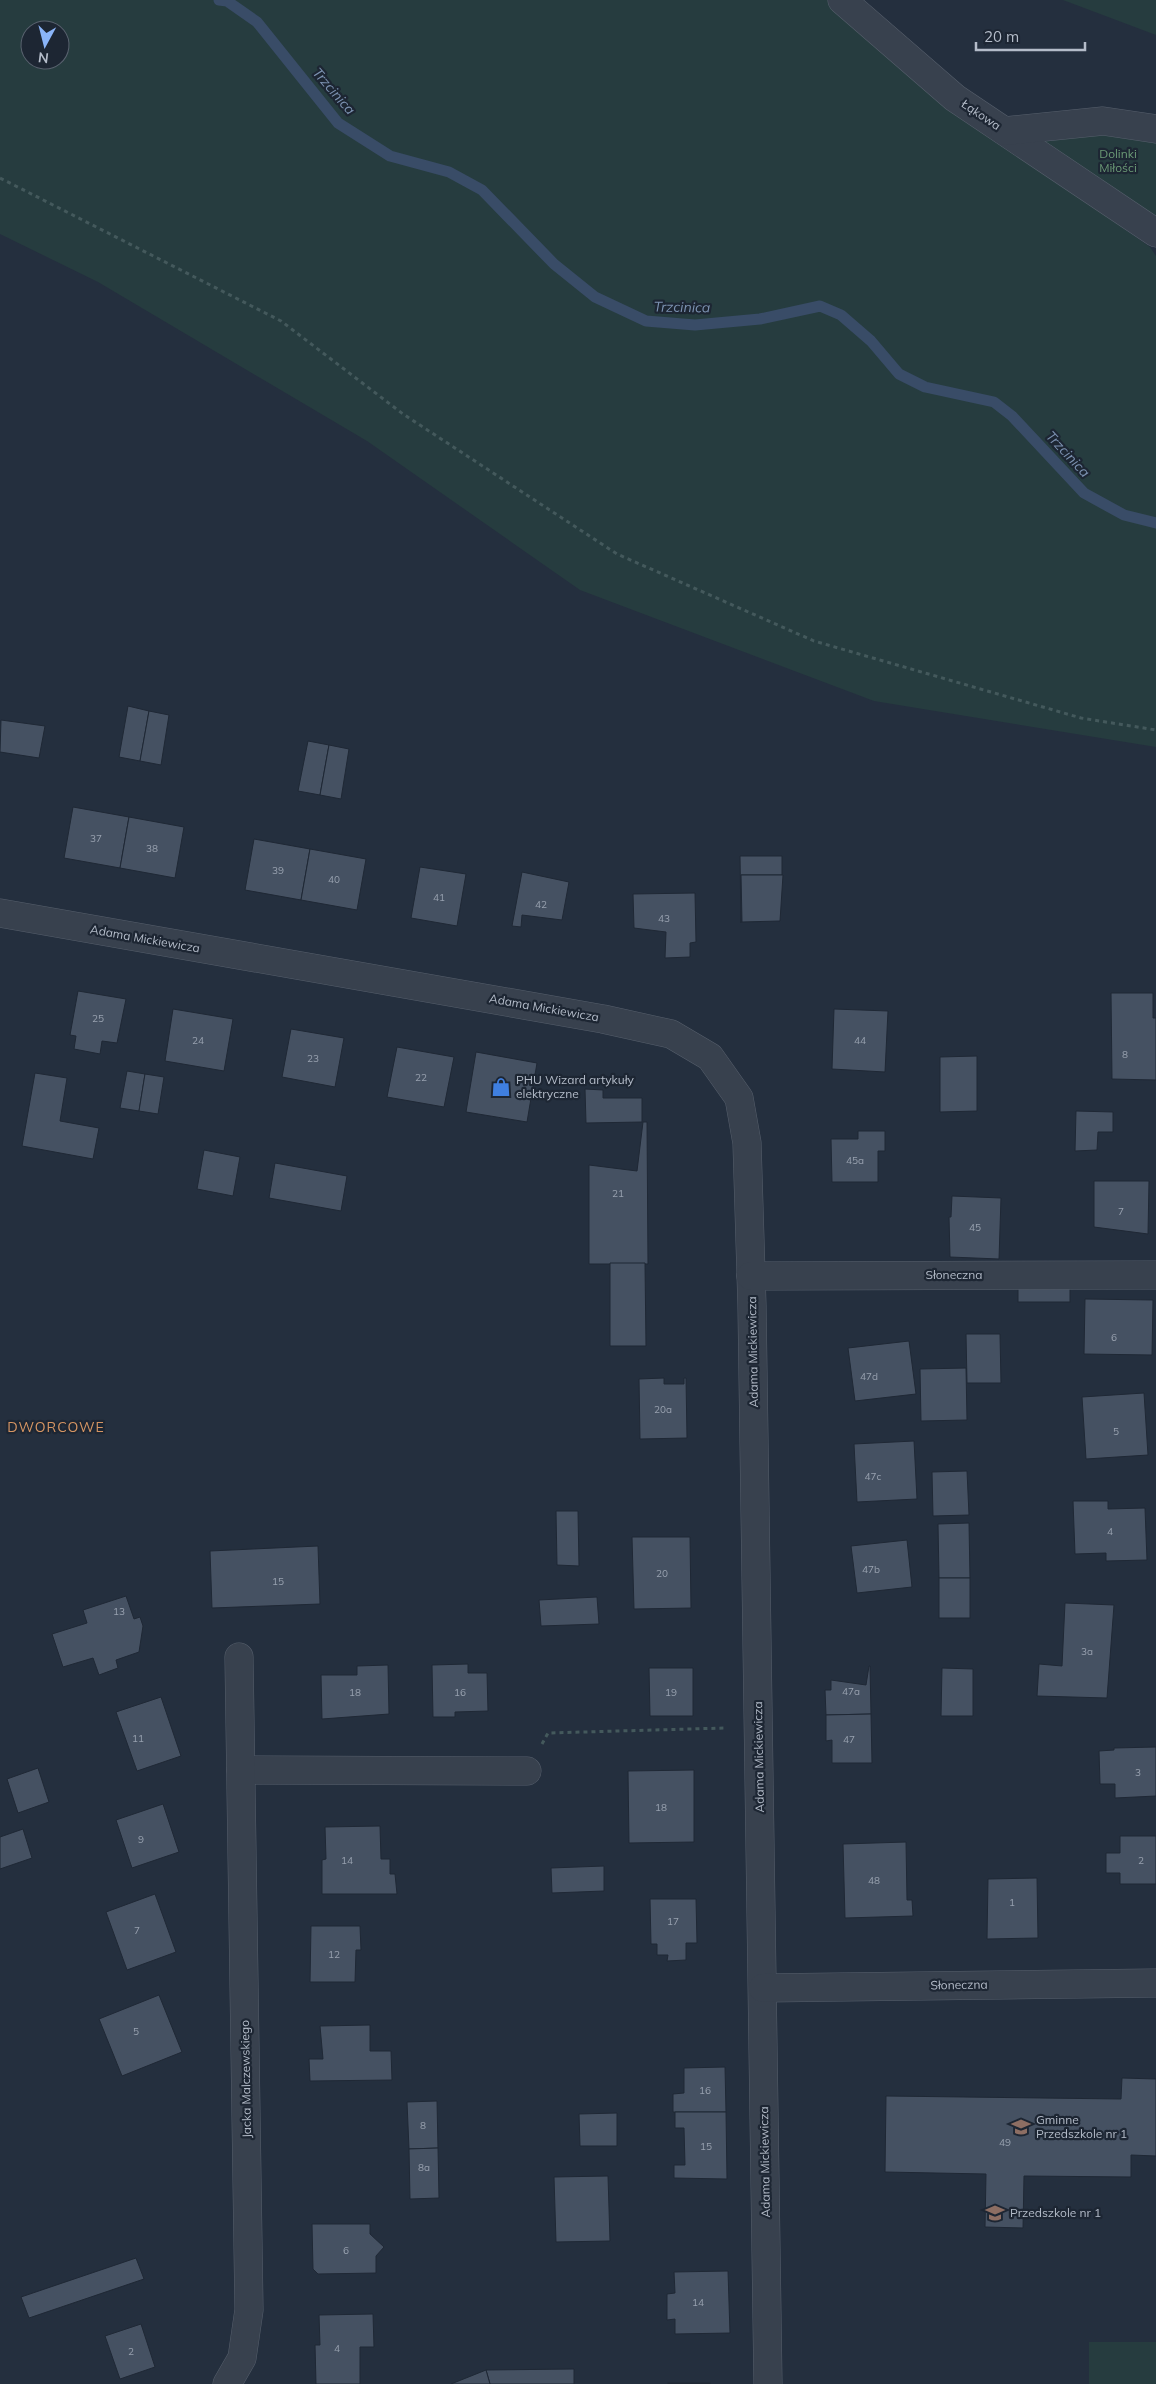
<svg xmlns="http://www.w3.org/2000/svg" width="1156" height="2384" viewBox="0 0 1156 2384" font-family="Mulish,sans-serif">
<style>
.green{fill:#263c3f;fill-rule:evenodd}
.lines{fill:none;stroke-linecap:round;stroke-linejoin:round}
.stream{stroke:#394c67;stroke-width:11}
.building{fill:#455162;stroke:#1f2835}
.minor-casing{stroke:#565f6c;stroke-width:29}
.path{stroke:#44595c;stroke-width:3;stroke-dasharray:4 4;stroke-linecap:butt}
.minor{stroke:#38414e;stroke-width:28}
.labels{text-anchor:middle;stroke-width:4.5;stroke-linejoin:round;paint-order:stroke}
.number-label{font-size:10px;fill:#98a1af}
.street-label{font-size:12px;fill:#b4bcc9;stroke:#1d2633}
.park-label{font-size:12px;fill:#6b9a76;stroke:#1d2633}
.poi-label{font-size:12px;fill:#b4bcc9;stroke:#1d2633;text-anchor:start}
.water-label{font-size:14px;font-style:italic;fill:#7c92b1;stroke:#1d2633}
.neighbourhood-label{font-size:14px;letter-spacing:1px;fill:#d59563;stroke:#1d2633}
</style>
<rect width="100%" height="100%" fill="#242f3e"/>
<g class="green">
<path d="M0 0H827L967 118 1150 247 1156 256V747L874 701 580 590 367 441 98 282 0 234ZM30 30H60V60H30Z"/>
<path d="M1063 0H1156V35Z"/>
<path d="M1156 129V233L1005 131Z"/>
<rect x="1089" y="2342" width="67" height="42"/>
</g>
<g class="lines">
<path class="stream" d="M219 0 227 1 257 22 338 123 390 156 449 172 482 190 554 264 595 297 646 321 695 325 760 319 820 306 841 315 871 341 899 374 925 387 994 402 1012 416 1084 493 1124 515 1156 523"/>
</g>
<g class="building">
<path d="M128 706 149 711 140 761 119 757Z"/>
<path d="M149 711 169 715 161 765 140 761Z"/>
<path d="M1 720 45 726 39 758 0 752Z"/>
<path d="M308 741 329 745 320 795 298 791Z"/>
<path d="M329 745 349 749 341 799 320 795Z"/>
<path d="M73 807 129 817 120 868 64 858Z"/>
<path d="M129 817 184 827 175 878 120 868Z"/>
<path d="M254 839 310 849 301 900 245 890Z"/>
<path d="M310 849 366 859 357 910 301 900Z"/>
<path d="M740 856H782V875H741V923Z"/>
<path d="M420 867 466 874 457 926 411 918Z"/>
<path d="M522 872 569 882 562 920 522 915 521 927 512 926Z"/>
<path d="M741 875H783L780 921 742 922Z"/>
<path d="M695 893 696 942 690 943V957L665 958 666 932 634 928 633 894Z"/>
<path d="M78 991 126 999 117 1043 102 1041 100 1054 74 1049 76 1036 70 1035Z"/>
<path d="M1111 993H1153V1018H1156V1080L1112 1079Z"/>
<path d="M173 1009 233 1019 224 1071 165 1061Z"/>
<path d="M834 1009 888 1011 885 1072 832 1069Z"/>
<path d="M291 1029 344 1038 335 1087 282 1077Z"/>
<path d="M397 1047 454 1057 444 1107 387 1097Z"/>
<path d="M476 1052 537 1063 527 1122 466 1112Z"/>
<path d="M977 1056V1111L940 1112V1057Z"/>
<path d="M127 1071 145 1074 139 1111 120 1108Z"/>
<path d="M35 1073 67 1078 60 1121 99 1128 93 1159 22 1146Z"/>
<path d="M145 1074 164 1077 158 1114 139 1111Z"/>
<path d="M585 1089 603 1090V1098H642V1122L586 1123Z"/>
<path d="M1076 1111 1113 1112V1132H1098L1097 1150 1075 1151Z"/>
<path d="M643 1122H647L648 1264H589V1165L637 1171Z"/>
<path d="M858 1131H885V1151H878V1182H832L831 1139H858Z"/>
<path d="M204 1150 240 1157 233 1196 197 1189Z"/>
<path d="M275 1163 347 1176 341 1211 269 1198Z"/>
<path d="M1094 1181H1149L1148 1234 1094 1227Z"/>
<path d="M952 1196 1001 1198 999 1259 950 1257 949 1217H951Z"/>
<path d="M610 1263H645L646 1346H610Z"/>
<rect x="1018" y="1285" width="52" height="17"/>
<path d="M1085 1299 1153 1300 1152 1355 1084 1354Z"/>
<path d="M966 1334H1000L1001 1383H967Z"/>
<path d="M909 1341 916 1394 855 1401 848 1348Z"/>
<path d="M966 1368 967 1420 921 1421 920 1369Z"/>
<path d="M664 1378V1384H684V1378H686L687 1438 640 1439 639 1379Z"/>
<path d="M1144 1393 1148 1455 1086 1459 1082 1397Z"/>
<path d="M914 1441 917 1499 857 1502 854 1444Z"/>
<path d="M967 1471 969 1515 933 1516 932 1472Z"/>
<path d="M1073 1501H1108V1509L1145 1508 1147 1560 1106 1561V1553L1075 1554Z"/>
<path d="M556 1511H578L579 1566 557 1565Z"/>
<path d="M969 1523 970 1578H939L938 1524Z"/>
<path d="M632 1537H690L691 1608 634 1609Z"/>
<path d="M907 1540 912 1587 857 1593 851 1546Z"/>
<path d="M318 1546 320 1604 212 1608 210 1551Z"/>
<rect x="939" y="1578" width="31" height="40"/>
<path d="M126 1596 134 1619 140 1617 143 1626 139 1652 116 1660 118 1668 99 1675 93 1658 63 1667 52 1634 87 1623 83 1610Z"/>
<path d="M597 1597 599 1624 541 1626 539 1600Z"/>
<path d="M1065 1603 1114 1605 1107 1698 1037 1696 1039 1664 1062 1666Z"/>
<path d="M468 1664V1673H487L488 1711 455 1712V1717H433L432 1665Z"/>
<path d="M388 1665 389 1714 322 1719 321 1675H357V1666Z"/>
<path d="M869 1666H870L871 1714 826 1715 825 1690H831V1680L866 1685Z"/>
<path d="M649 1668H693V1716H650Z"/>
<path d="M942 1668 973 1669V1716H941Z"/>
<path d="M161 1697 181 1756 137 1771 116 1712Z"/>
<path d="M871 1714 872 1763H832V1740L826 1741V1715Z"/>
<path d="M1156 1747V1796L1115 1798V1784H1100L1099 1751 1114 1750V1748Z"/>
<path d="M38 1768 49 1802 18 1813 7 1779Z"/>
<path d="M694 1770V1842L629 1843 628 1771Z"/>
<path d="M163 1804 179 1852 132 1868 116 1820Z"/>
<path d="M380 1826 381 1859H390V1874H395L397 1894H322V1860L326 1859 325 1827Z"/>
<path d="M23 1829 32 1858 0 1869V1837Z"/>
<path d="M1120 1836H1156V1884H1120V1873H1106V1853H1120Z"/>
<path d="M906 1842 907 1900H912L913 1916 845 1918 843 1844Z"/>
<path d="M604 1866V1891L552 1893 551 1868Z"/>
<path d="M1037 1878 1038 1938 987 1939 988 1879Z"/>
<path d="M155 1894 176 1952 127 1970 106 1912Z"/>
<path d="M650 1899H696L697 1943H686V1960L667 1961 668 1955H657V1944H651Z"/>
<path d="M311 1926H360L361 1950H356L355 1982H310Z"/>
<path d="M159 1995 182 2052 122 2076 99 2019Z"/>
<path d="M370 2025V2051H391L392 2080 310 2081 309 2059H323L320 2026Z"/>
<path d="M725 2067 726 2112H673V2094L684 2093V2068Z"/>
<path d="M1122 2078 1156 2079V2156L1131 2155V2177L1024 2176 1023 2228 985 2227 986 2174 885 2172 886 2096 1121 2099Z"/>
<path d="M437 2101 438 2148 409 2149 407 2102Z"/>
<path d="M675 2112H726L727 2179 674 2178V2165H685L684 2128H675Z"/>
<path d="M617 2113V2146H580L579 2114Z"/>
<path d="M438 2148 439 2198 410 2199 409 2149Z"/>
<path d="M608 2176 610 2241 556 2242 554 2177Z"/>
<path d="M312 2224H370V2234L384 2247 376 2256V2273L318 2274 313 2269Z"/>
<path d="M136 2258 144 2279 29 2318 21 2297Z"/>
<path d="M728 2271 730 2333 675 2334V2319L667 2320V2294L675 2293 674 2272Z"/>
<path d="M373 2314 374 2347H360V2384H316L315 2345H320L319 2315Z"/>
<path d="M141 2324 155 2367 120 2379 105 2336Z"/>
<path d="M574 2369V2384H490L486 2370Z"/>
<path d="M486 2370 490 2384H451Z"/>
<rect x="668" y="2383" width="42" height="1"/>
</g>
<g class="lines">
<g class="minor-casing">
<g id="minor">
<path d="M842 0 955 98 1156 233"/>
<path d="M1005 131 1103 121 1156 129"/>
<path d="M0 913 603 1019 671 1034 710 1057 739 1098 747 1143 752 1306 768 2384"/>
<path d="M751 1276 1156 1275"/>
<path d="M241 1770 527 1771"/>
<path d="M763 1988 1156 1983"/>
<path d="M227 2384 242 2358 249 2310 239 1657"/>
</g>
</g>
<g class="path">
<path d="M0 178 281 321 403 414 617 554 814 641 1081 718 1156 730"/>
<path d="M542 1744 548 1733 725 1728"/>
</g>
<use href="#minor" class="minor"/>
</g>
<defs>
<g id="shop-bare" transform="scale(1.5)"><path d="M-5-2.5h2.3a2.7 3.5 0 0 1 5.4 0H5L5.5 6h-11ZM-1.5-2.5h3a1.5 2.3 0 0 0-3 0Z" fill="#3f7fe0" stroke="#1d2633" stroke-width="2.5" paint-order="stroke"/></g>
<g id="school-bare" transform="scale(1.5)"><path d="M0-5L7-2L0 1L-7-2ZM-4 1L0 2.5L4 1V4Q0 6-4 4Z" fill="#8d6e63" stroke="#1d2633" stroke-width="2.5" paint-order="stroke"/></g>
</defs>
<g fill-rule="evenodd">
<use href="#shop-bare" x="501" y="1087"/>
<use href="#school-bare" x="1021" y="2127"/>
<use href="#school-bare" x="995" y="2213"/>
</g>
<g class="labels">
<g class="number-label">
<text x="96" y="842">37</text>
<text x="152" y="852">38</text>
<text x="278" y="874">39</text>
<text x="334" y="883">40</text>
<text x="439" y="901">41</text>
<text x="541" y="908">42</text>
<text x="664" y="922">43</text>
<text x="98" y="1022">25</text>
<text x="198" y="1044">24</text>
<text x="860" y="1044">44</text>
<text x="1125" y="1058">8</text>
<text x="313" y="1062">23</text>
<text x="421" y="1081">22</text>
<text x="855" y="1164">45a</text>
<text x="618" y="1197">21</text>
<text x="1121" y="1215">7</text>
<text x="975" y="1231">45</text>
<text x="1114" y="1341">6</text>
<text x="869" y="1380">47d</text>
<text x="663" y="1413">20a</text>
<text x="1116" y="1435">5</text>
<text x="873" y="1480">47c</text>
<text x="1110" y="1535">4</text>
<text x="871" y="1573">47b</text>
<text x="662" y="1577">20</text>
<text x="278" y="1585">15</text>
<text x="119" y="1615">13</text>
<text x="1087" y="1655">3a</text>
<text x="851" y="1695">47a</text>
<text x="355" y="1696">18</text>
<text x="460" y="1696">16</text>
<text x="671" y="1696">19</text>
<text x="138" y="1742">11</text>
<text x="849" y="1743">47</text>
<text x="1138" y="1776">3</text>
<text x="661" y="1811">18</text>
<text x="141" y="1843">9</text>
<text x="347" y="1864">14</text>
<text x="1141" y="1864">2</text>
<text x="874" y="1884">48</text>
<text x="1012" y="1906">1</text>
<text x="673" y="1925">17</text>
<text x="137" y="1934">7</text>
<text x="334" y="1958">12</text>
<text x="136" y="2035">5</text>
<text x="705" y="2094">16</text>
<text x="423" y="2129">8</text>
<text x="1005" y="2146">49</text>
<text x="706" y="2150">15</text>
<text x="424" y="2171">8a</text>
<text x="346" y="2254">6</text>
<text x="698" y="2306">14</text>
<text x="337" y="2352">4</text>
<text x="131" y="2355">2</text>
</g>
<g class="street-label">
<text transform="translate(981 115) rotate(34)" y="4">Łąkowa</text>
<text transform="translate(145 939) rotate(10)" y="4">Adama Mickiewicza</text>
<text transform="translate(544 1008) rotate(10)" y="4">Adama Mickiewicza</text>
<text x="954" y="1279">Słoneczna</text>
<text transform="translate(753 1352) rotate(-91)" y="4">Adama Mickiewicza</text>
<text transform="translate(759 1757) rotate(-91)" y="4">Adama Mickiewicza</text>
<text transform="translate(959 1985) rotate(-1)" y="4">Słoneczna</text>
<text transform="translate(246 2079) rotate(-91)" y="4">Jacka Malczewskiego</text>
<text transform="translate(765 2162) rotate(-91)" y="4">Adama Mickiewicza</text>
</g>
<g class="park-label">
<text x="1118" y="158">Dolinki<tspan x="1118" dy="14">Miłości</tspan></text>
</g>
<g class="poi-label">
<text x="516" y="1084">PHU Wizard artykuły<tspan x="516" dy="14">elektryczne</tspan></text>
<text x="1036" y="2124">Gminne<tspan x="1036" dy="14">Przedszkole nr 1</tspan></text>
<text x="1010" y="2217">Przedszkole nr 1</text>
</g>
<g class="water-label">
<text transform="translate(334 91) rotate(49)" y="5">Trzcinica</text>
<text transform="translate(682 307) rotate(1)" y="5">Trzcinica</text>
<text transform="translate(1068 454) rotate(47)" y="5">Trzcinica</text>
</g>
<g class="neighbourhood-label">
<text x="56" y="1432">DWORCOWE</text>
</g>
</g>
<g transform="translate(45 45) rotate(187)"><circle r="24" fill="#1d2633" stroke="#59626f"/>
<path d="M0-4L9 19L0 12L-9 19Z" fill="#8ab4f8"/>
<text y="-8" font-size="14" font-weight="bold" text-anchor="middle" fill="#b4bcc9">N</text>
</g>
<path d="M976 42v8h109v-8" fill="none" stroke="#b4bcc9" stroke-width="2.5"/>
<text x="984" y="42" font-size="15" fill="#b4bcc9" stroke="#1d2633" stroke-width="4" paint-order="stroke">20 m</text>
</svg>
